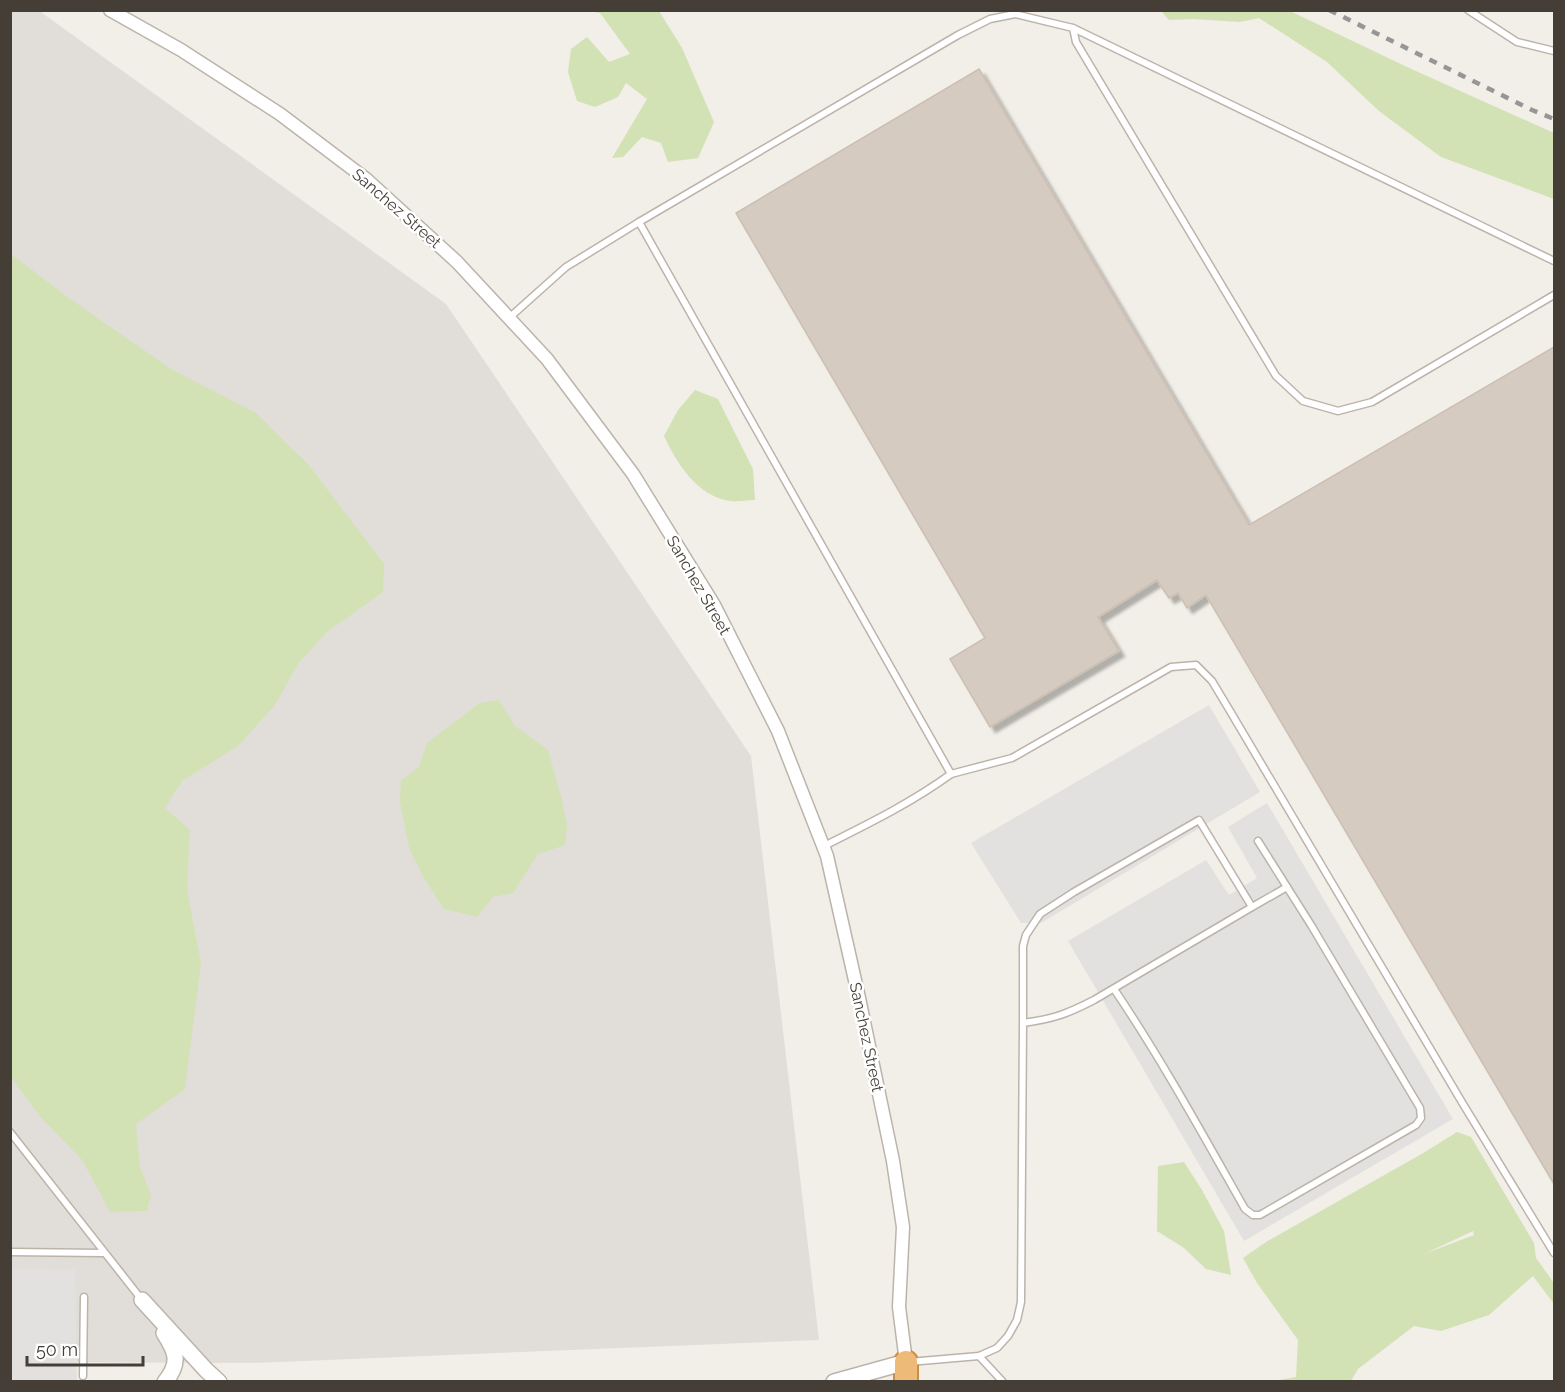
<svg xmlns="http://www.w3.org/2000/svg" width="1565" height="1392" viewBox="0 0 1565 1392" font-family="Raleway,sans-serif">
<style>
.industrial{fill:#e1ddd9}
.green{fill:#d2e2b5;fill-rule:evenodd}
.parking{fill:#e3e1df}
.building{fill:#d5cbc1;stroke:#ccbfb2;stroke-width:1.5;filter:url(#shadow)}
.lines{fill:none;stroke-linecap:round;stroke-linejoin:round}
.service-casing{stroke:#bcb4ab;stroke-width:9}
.minor-casing{stroke:#bcb4ab;stroke-width:15}
.tertiary-casing{stroke:#bcb4ab;stroke-width:18}
.motorway-casing{stroke:#cb8d48;stroke-width:26}
.service{stroke:#fff;stroke-width:6}
.minor{stroke:#fff;stroke-width:12}
.tertiary{stroke:#fff;stroke-width:15}
.motorway{stroke:#edba77;stroke-width:22}
.rail{stroke:#969696;stroke-width:4.5;stroke-dasharray:8 8;stroke-linecap:butt}
.labels{text-anchor:middle;stroke-width:5;stroke-linejoin:round;paint-order:stroke}
.street-label{font-size:16px;fill:#443e37;stroke:#fff}
</style>
<defs>
<filter id="shadow"><feDropShadow dx="5.5" dy="5.5" stdDeviation="1.5" flood-color="#0004"/></filter>
</defs>
<rect width="100%" height="100%" fill="#f2eee8"/>
<path class="industrial" d="M38 10 446 304 751 756 819 1340 251 1363 34 1362 11 1377 10 11Z"/>
<g class="green">
<path d="M586 11H659L682 48 714 122 698 158 668 162 661 143 642 137 623 157 612 158 647 99 626 83 618 97 595 107 577 101 568 72 571 49 587 37 609 62 630 54 600 13Z"/>
<path d="M1161 11H1290L1407 67 1554 133V199L1441 157 1379 111 1327 62 1259 18 1240 22 1193 19 1169 20Z"/>
<path d="M11 256 15 257 66 296 171 369 256 413 308 464 384 564 383 592 327 632 298 664 275 705 238 746 182 781 165 808 190 830 187 890 201 963 185 1089 136 1124 140 1168 151 1194 147 1211 110 1212 83 1161 39 1115 11 1077Z"/>
<path d="M695 390 718 399 753 469 755 500C747 500 738 502 731 501 697 497 677 463 664 436L678 410Z"/>
<path d="M499 700 515 726 548 750 562 800 567 825 565 845 538 854 513 893 493 897 477 917 444 909 425 880 409 848 400 802 401 780 419 767 427 743 480 703Z"/>
<path d="M1457 1132 1471 1137 1534 1243 1536 1258 1554 1283V1304L1533 1276 1489 1315 1441 1331 1414 1326 1358 1369 1351 1381H1278L1279 1380 1296 1377 1298 1340 1257 1283 1243 1258 1266 1242 1425 1152ZM1473 1231 1474 1235 1424 1254Z"/>
<path d="M1184 1162 1202 1190 1224 1231 1231 1275 1206 1269 1184 1248 1157 1231 1158 1166Z"/>
</g>
<g class="parking">
<path d="M1209 705 1260 792 1041 923H1021L971 843Z"/>
<path d="M1267 803 1453 1119 1244 1241 1068 941 1206 860 1229 895 1257 878 1228 827Z"/>
<path d="M11 1269 75 1270 77 1381H11Z"/>
</g>
<path class="building" d="M979 69 1249 525 1554 347V1184L1206 595 1187 608 1178 593 1169 598 1157 580 1098 617 1119 651 990 727 950 659 985 638 736 213Z"/>
<g class="lines">
<g class="service-casing">
<g id="service">
<path d="M1468 10 1517 42 1554 51"/>
<path d="M1073 28 1554 261"/>
<path d="M639 222 958 35 990 19 1015 14 1073 28 1076 42 1276 376 1303 401 1338 411 1372 402 1554 295"/>
<path d="M509 318 566 267 639 222 951 774C911 803 868 824 824 846"/>
<path d="M951 774 1012 758 1171 667 1196 665 1212 681 1230 711 1463 1104 1554 1253"/>
<path d="M1252 907 1287 887"/>
<path d="M1114 989C1162 1060 1203 1135 1245 1209L1253 1215H1260L1416 1125 1421 1118 1420 1108 1311 925 1258 841"/>
<path d="M10 1132 142 1300"/>
<path d="M10 1252 104 1253"/>
<path d="M979 1356 1003 1382"/>
<path d="M909 1362 979 1356 997 1348 1008 1336 1017 1320 1021 1302 1023 1023V946L1026 935 1040 914 1074 892 1199 820 1252 907 1094 1000C1067 1014 1053 1019 1023 1023"/>
<path d="M83 1376 84 1297"/>
</g>
</g>
<g class="minor-casing">
<path id="minor" d="M110 10 181 50 280 114 366 179 457 262 547 359 633 474 714 605 778 731 827 856 859 998 893 1161 903 1227 899 1307 906 1362"/>
</g>
<g class="tertiary-casing">
<g id="tertiary">
<path d="M142 1300 206 1370 219 1382"/>
<path d="M164 1333C176 1352 181 1362 165 1382"/>
<path d="M834 1382 906 1362 908 1371"/>
</g>
</g>
<g class="motorway-casing">
<path id="motorway" d="M906 1362V1382"/>
</g>
<use href="#service" class="service"/>
<use href="#minor" class="minor"/>
<use href="#tertiary" class="tertiary"/>
<use href="#motorway" class="motorway"/>
<path class="rail" d="M1329 10 1532 110 1554 119"/>
</g>
<g class="labels">
<g class="street-label">
<text transform="translate(397 208) rotate(41)" y="6">Sanchez Street</text>
<text transform="translate(699 585) rotate(60)" y="6">Sanchez Street</text>
<text transform="translate(867 1037) rotate(78)" y="6">Sanchez Street</text>
</g>
</g>
<rect width="1565" height="1392" fill="none" stroke="#443e37" stroke-width="24"/>
<path d="M27 1356v9h116v-9" fill="none" stroke="#443e37" stroke-width="3"/>
<text x="36" y="1356" font-size="18" fill="#443e37" stroke="#ffffff" stroke-width="4.5" paint-order="stroke">50 m</text>
</svg>
